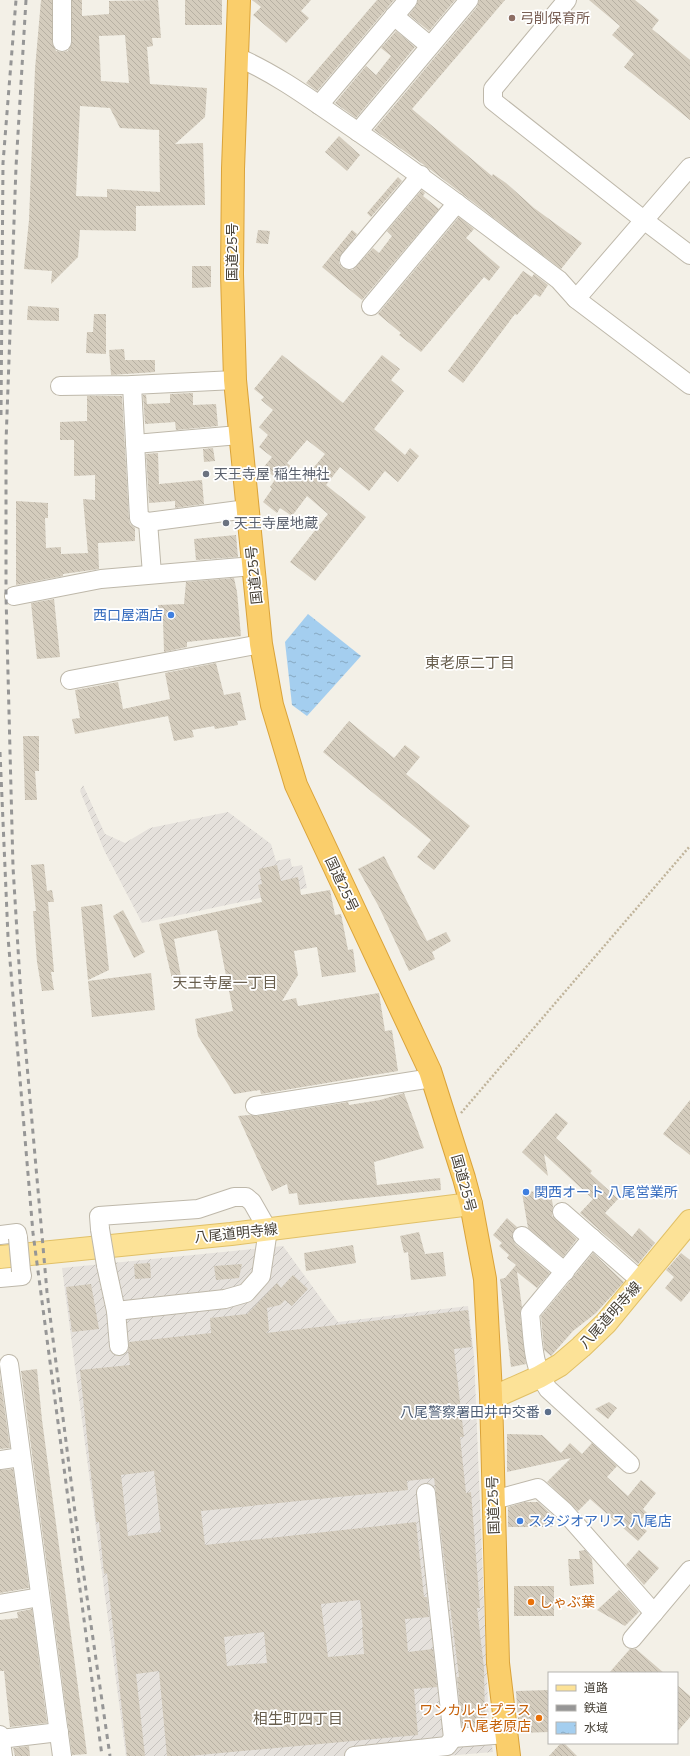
<svg xmlns="http://www.w3.org/2000/svg" width="690" height="1756" viewBox="0 0 690 1756" font-family="Mulish,'Noto Sans JP',sans-serif">
<style>
.industrial{fill:url(#industrial-furrows)}
.water{fill:url(#water-ripples)}
.building{fill:url(#building-back-hatch);fill-rule:evenodd}
.lines{fill:none;stroke-linecap:round;stroke-linejoin:round}
.minor-casing{stroke:#beb8aa;stroke-width:20}
.major-casing{stroke:#e1c067;stroke-width:24}
.highway-casing{stroke:#daa33a;stroke-width:24}
.path{stroke:#c0b49b;stroke-width:2.5;stroke-dasharray:2 2;stroke-linecap:butt}
.minor{stroke:#fff;stroke-width:18}
.major{stroke:#fce297;stroke-width:22}
.highway{stroke:#face6b;stroke-width:22}
.rail{stroke:#969696;stroke-width:3;stroke-dasharray:5 5;stroke-linecap:butt}
.minor-bridge-casing{stroke:#beb8aa;stroke-width:20;stroke-linecap:butt}
.minor-bridge{stroke:#fff;stroke-width:18}
.education-dot{fill:#8d6e63;stroke:#fff;stroke-width:1.5}
.worship-dot{fill:#6b7280;stroke:#fff;stroke-width:1.5}
.shop-dot{fill:#3f7fe0;stroke:#fff;stroke-width:1.5}
.service-dot{fill:#5c6f8a;stroke:#fff;stroke-width:1.5}
.food-dot{fill:#e8710a;stroke:#fff;stroke-width:1.5}
.labels{text-anchor:middle;stroke-width:3.5;stroke-linejoin:round;paint-order:stroke}
.education-label{font-size:14px;fill:#785e54;stroke:#fff;text-anchor:start}
.street-label{font-size:14px;fill:#464036;stroke:#fff}
.worship-label{font-size:14px;fill:#5b616d;stroke:#fff;text-anchor:start}
.shop-label{font-size:14px;fill:#366cbe;stroke:#fff;text-anchor:start}
.service-label{font-size:14px;fill:#4e5e75;stroke:#fff;text-anchor:end}
.food-label{font-size:14px;fill:#c56008;stroke:#fff;text-anchor:start}
.neighbourhood-label{font-size:15px;fill:#685e4d;stroke:#fff}
</style>
<defs>
<pattern id="industrial-furrows" width="10" height="10" patternUnits="userSpaceOnUse"><rect width="10" height="10" fill="#e5e1dc"/><path d="M-1 1l2-2M0 10L10 0M9 11l2-2" fill="none" stroke="#c6c2bd"/></pattern>
<pattern id="water-ripples" width="26" height="14" patternUnits="userSpaceOnUse"><rect width="26" height="14" fill="#a4ceef"/><path d="M2 4q2-2 4 0t4 0M15 11q2-2 4 0t4 0" fill="none" stroke="#87a9c2"/></pattern>
<pattern id="building-back-hatch" width="6" height="6" patternUnits="userSpaceOnUse"><rect width="6" height="6" fill="#d4ccbd"/><path d="M-1 5l2 2M0 0l6 6M5-1l2 2" fill="none" stroke="#b7b0a3"/></pattern>
</defs>
<rect width="100%" height="100%" fill="#f3f0e7"/>
<g class="industrial">
<path d="M83 785 105 834 125 843 150 828 228 812 271 844 276 861 290 858 292 867 302 865 307 888 142 923 104 850 80 791Z"/>
<path d="M283 1246 338 1322 468 1306 474 1355 489 1729 493 1752 445 1756H126L62 1268Z"/>
</g>
<path class="water" d="M308 614 361 656 307 716 292 705 285 642Z"/>
<g class="building">
<path d="M41 0H52V42L56 51 62 52 68 51 72 42V0H82V16L109 14V1L158 0 161 38H152L153 46 147 47 150 84 207 88 205 117 175 144 203 143 205 205 136 206V231L80 230 78 257 51 284 52 271 24 269 29 220 35 69ZM125 35 129 83 101 81 99 36ZM80 106 110 108 120 128 159 130 160 192 107 189V197L76 196Z"/>
<rect x="185" y="0" width="37" height="25"/>
<path d="M252 0H311L301 11 309 18 286 43 253 15 261 7Z"/>
<path d="M377 0H394L317 91 306 83Z"/>
<path d="M418 0H455L429 31 409 15 416 6Z"/>
<path d="M479 0H505L412 109 492 176 493 174 506 183 534 208 582 243 561 269 427 167 374 130 477 7Z"/>
<path d="M589 0H635L659 20 652 29 690 60V120L624 67 634 54 612 35 620 26Z"/>
<path d="M396 31 415 47 356 118 335 103 366 66 376 75 391 56 381 48Z"/>
<path d="M339 136 360 155 347 171 325 152Z"/>
<path d="M398 177 402 181 371 217 367 213Z"/>
<path d="M422 190 425 193 423 196 439 209 362 300 322 267 352 230 357 234 339 258V263L342 268 348 270H353L373 248 379 253 392 236 387 231Z"/>
<path d="M459 217 474 229 466 238 500 267 489 281 484 277 421 352 399 335 401 333 378 314Z"/>
<path d="M258 230 270 231 268 244 256 243Z"/>
<path d="M192 266H211V287L192 288Z"/>
<path d="M523 271 532 277 534 274 548 285 540 297 535 294 517 315 515 314 463 383 448 371Z"/>
<path d="M28 306 59 308V321L27 320Z"/>
<path d="M94 314H106V354L86 353 87 332H93Z"/>
<path d="M124 349 125 360H155V372L111 375 109 350Z"/>
<path d="M282 355 343 403 382 355 400 369 391 380 404 391 374 429 405 455 410 448 419 456 398 482 385 471 369 491 340 467 326 485 366 517 315 581 290 562 328 514 307 496 292 516 280 508 277 513 263 502 272 489 270 487 276 478 263 468 272 457 259 447 268 435 259 427 273 410 261 400 264 397 254 389ZM307 440 325 454 305 478 287 463Z"/>
<path d="M193 393V405L216 404 218 426 176 430 175 422 145 424 143 395H146L147 404 170 403V394Z"/>
<path d="M87 396H122L129 519 130 524 135 528V541L98 543 99 569 63 574V576L16 585V501L48 503V518H45L46 548 61 547V554L88 553 83 499 95 500V475L74 476V440H60V422L87 421Z"/>
<path d="M213 448 215 461 204 462 203 449Z"/>
<path d="M158 453 159 484 202 480 204 504 175 508V501L149 503 146 454Z"/>
<path d="M236 535 238 557 196 560 194 539Z"/>
<path d="M234 578 237 592 241 636 187 642V647L164 652 163 620 159 621 158 605 184 604 186 582Z"/>
<path d="M54 599 60 657 37 659 31 603Z"/>
<path d="M216 663 224 695 240 692 246 720 237 721 238 725 215 729 214 726 192 730 194 737 174 741 168 716 75 734 72 719 80 718 75 690 118 682 123 709 170 699 165 673Z"/>
<path d="M349 721 394 758 405 745 420 757 406 774 470 826 434 870 417 857 431 840 323 752Z"/>
<path d="M23 736H39V771H35L37 800H25Z"/>
<path d="M384 856 427 941 446 932 451 941 432 952 435 959 409 971 379 907 358 869Z"/>
<path d="M44 864 47 891 52 890 54 902H48L54 972H51L54 990 42 991 37 962 33 911H36L31 865Z"/>
<path d="M277 865 281 881 298 877 301 895 330 890 335 915 341 914 348 950 353 949 356 972 322 977 317 947 294 951 298 975 282 1001 296 998 298 1006 379 993 385 1031 392 1030 398 1071 261 1094 260 1090 234 1094 198 1036 195 1019 233 1011 217 930 174 939 182 982 173 983 159 924 262 902 258 885 262 884 259 869Z"/>
<path d="M102 904 109 970 88 980 81 907Z"/>
<path d="M123 910 145 952 134 958 113 916Z"/>
<path d="M151 973 155 1010 92 1017 88 981Z"/>
<path d="M404 1093 424 1148 374 1162 377 1185 440 1178 441 1190 299 1205 297 1193 289 1194 287 1184 272 1191 238 1116 249 1115 257 1116 348 1102 349 1105 380 1100Z"/>
<path d="M690 1100V1155L663 1134Z"/>
<path d="M556 1113 568 1123 556 1138 592 1171 590 1173 618 1199 605 1213 632 1237 639 1228 655 1243 638 1264 580 1213 593 1199 544 1154 548 1176 522 1152Z"/>
<path d="M550 1189 553 1206 552 1216 577 1239 563 1257 528 1228 522 1193Z"/>
<path d="M507 1218 517 1227 512 1235 515 1244 550 1273 537 1288 517 1272 522 1307 520 1314 526 1364 511 1367 500 1279 505 1278 516 1265 507 1258 509 1255 499 1246 502 1243 493 1235Z"/>
<path d="M419 1232 425 1254 443 1252 446 1276 411 1280 408 1252 404 1253 400 1236Z"/>
<path d="M353 1245 356 1263 306 1271 304 1253Z"/>
<path d="M593 1253 624 1282 596 1313 573 1331 551 1356 544 1350 541 1316Z"/>
<path d="M681 1253 690 1260V1291L681 1302 665 1288 674 1277 666 1270Z"/>
<path d="M150 1263 151 1278 135 1279 134 1264Z"/>
<path d="M242 1264 239 1278 216 1280 214 1266Z"/>
<path d="M293 1275 308 1289 292 1306 285 1300 280 1305 267 1308 269 1330 266 1333 468 1310 472 1347 454 1349 464 1437H460L466 1493 471 1492 480 1608H477L484 1668 485 1725 462 1727 457 1677H459L434 1478 407 1481 408 1490 201 1511 205 1545 416 1522 424 1597H427L429 1617 405 1619 408 1652 433 1649 437 1687 414 1689 418 1735 188 1756H167L159 1671 136 1674 145 1756H127L107 1573 104 1574 99 1522H96L80 1370 130 1365 128 1351 129 1342 211 1333 210 1318 247 1314 277 1283 281 1288ZM154 1471 161 1532 128 1536 121 1475ZM360 1600 363 1628H362L364 1654 328 1657 321 1604ZM264 1632 267 1663 227 1666 224 1637Z"/>
<path d="M91 1284 99 1329 72 1332 66 1287Z"/>
<path d="M37 1369 42 1420 87 1754 72 1755 21 1371Z"/>
<path d="M0 1376 10 1448 0 1449Z"/>
<path d="M609 1402 617 1408 608 1419 595 1409Z"/>
<path d="M507 1434 542 1435 561 1453 570 1443 582 1454 592 1443 617 1466 607 1477 628 1496 641 1480 656 1493 643 1509 647 1513 638 1523 647 1531 638 1541 590 1499 578 1511 547 1482 571 1458 507 1472Z"/>
<path d="M13 1469 29 1588 0 1593V1470Z"/>
<path d="M525 1502H538L553 1516V1527H508V1507Z"/>
<path d="M585 1550 592 1559 594 1584 570 1586 568 1559H580L579 1551Z"/>
<path d="M639 1550 659 1568 644 1585 626 1565Z"/>
<rect x="514" y="1586" width="40" height="30"/>
<path d="M619 1590 639 1612 625 1626 597 1610Z"/>
<path d="M32 1609 47 1723 10 1727 4 1671H0V1620L18 1618 17 1612Z"/>
<path d="M630 1649H636L664 1673H609Z"/>
<path d="M677 1685 690 1696V1717L677 1732Z"/>
<path d="M549 1690V1732L519 1733 516 1691Z"/>
<path d="M561 1743H564L577 1756H549Z"/>
<path d="M29 1746 30 1756H15L13 1748Z"/>
</g>
<g class="lines">
<g class="minor-casing">
<g id="minor">
<path d="M567 0 493 89V101L645 221 690 255"/>
<path d="M394 16 430 46"/>
<path d="M62 42V0"/>
<path d="M237 57C277 74 313 101 348 125 420 174 489 227 559 280L576 299 690 385"/>
<path d="M319 105 408 0"/>
<path d="M358 132 469 0"/>
<path d="M349 260 421 175"/>
<path d="M576 299 690 167"/>
<path d="M371 306 457 203"/>
<path d="M132 385 139 518 148 522 247 509"/>
<path d="M60 386 132 385 235 380"/>
<path d="M135 444 239 435"/>
<path d="M148 522 152 574"/>
<path d="M14 596 101 579 253 566"/>
<path d="M70 680 261 644"/>
<path d="M255 1106 432 1078"/>
<path d="M562 1212 641 1281"/>
<path d="M100 1229 99 1216 198 1209 234 1197H246L252 1202 268 1230 261 1276 246 1293 225 1299 116 1311"/>
<path d="M0 1235 17 1233 18 1238"/>
<path d="M522 1236 565 1272"/>
<path d="M592 1238C571 1263 551 1288 530 1313 533 1340 532 1366 548 1389L630 1464"/>
<path d="M106 1265 116 1311 119 1346"/>
<path d="M0 1278 22 1276 21 1271"/>
<path d="M9 1364 62 1756"/>
<path d="M0 1460 21 1457"/>
<path d="M494 1500 538 1488 564 1511 654 1613"/>
<path d="M0 1604 40 1597"/>
<path d="M632 1639 690 1570"/>
<path d="M0 1735 3 1756"/>
<path d="M453 1738 507 1734"/>
<path d="M0 1739 59 1732"/>
<path d="M354 1756 447 1746 453 1738 426 1493"/>
</g>
</g>
<g class="major-casing">
<g id="major">
<path d="M0 1257 231 1234 471 1204"/>
<path d="M491 1394 503 1393 539 1377 560 1365 581 1347 606 1323 690 1221"/>
</g>
</g>
<g class="highway-casing">
<path id="highway" d="M239 0 233 169 232 274 235 380 261 644 272 705 296 785 430 1071 464 1178 471 1204 485 1279 491 1394 498 1663 509 1756"/>
</g>
<path class="path" d="M461 1113 690 846"/>
<use href="#minor" class="minor"/>
<use href="#major" class="major"/>
<use href="#highway" class="highway"/>
<g class="rail">
<path d="M26 0 16 167 6 442V596L13 867 21 997 47 1292 77 1528 110 1756"/>
<path d="M1 415 3 163 16 0"/>
<path d="M0 752 8 937 33 1233 102 1756"/>
</g>
<g class="minor-bridge-casing">
<g id="minor-bridge">
<path d="M100 1229 106 1265"/>
<path d="M18 1238 21 1271"/>
</g>
</g>
<use href="#minor-bridge" class="minor-bridge"/>
</g>
<circle class="education-dot" cx="512" cy="18" r="4"/>
<g class="worship-dot">
<circle cx="206" cy="474" r="4"/>
<circle cx="226" cy="523" r="4"/>
</g>
<g class="shop-dot">
<circle cx="171" cy="615" r="4"/>
<circle cx="526" cy="1192" r="4"/>
<circle cx="520" cy="1521" r="4"/>
</g>
<circle class="service-dot" cx="548" cy="1412" r="4"/>
<g class="food-dot">
<circle cx="531" cy="1602" r="4"/>
<circle cx="539" cy="1718" r="4"/>
</g>
<g class="labels">
<g class="education-label">
<text x="520" y="23">弓削保育所</text>
</g>
<g class="street-label">
<text transform="translate(232 252) rotate(-90)" y="5">国道25号</text>
<text transform="translate(254 575) rotate(-96)" y="5">国道25号</text>
<text transform="translate(342 884) rotate(65)" y="5">国道25号</text>
<text transform="translate(464 1183) rotate(75)" y="5">国道25号</text>
<text transform="translate(236 1233) rotate(-6)" y="5">八尾道明寺線</text>
<text transform="translate(610 1315) rotate(-48)" y="5">八尾道明寺線</text>
<text transform="translate(493 1505) rotate(-92)" y="5">国道25号</text>
</g>
<g class="worship-label">
<text x="214" y="479">天王寺屋 稲生神社</text>
<text x="234" y="528">天王寺屋地蔵</text>
</g>
<g class="shop-label">
<text x="163" y="620" text-anchor="end">西口屋酒店</text>
<text x="534" y="1197">関西オート 八尾営業所</text>
<text x="528" y="1526">スタジオアリス 八尾店</text>
</g>
<g class="service-label">
<text x="540" y="1417">八尾警察署田井中交番</text>
</g>
<g class="food-label">
<text x="539" y="1607">しゃぶ葉</text>
<text x="531" y="1715" text-anchor="end">ワンカルビプラス<tspan x="531" dy="16">八尾老原店</tspan></text>
</g>
<g class="neighbourhood-label">
<text x="470" y="668">東老原二丁目</text>
<text x="225" y="988">天王寺屋一丁目</text>
<text x="298" y="1724">相生町四丁目</text>
</g>
</g>
<rect x="548" y="1672" width="130" height="72" fill="#ffffff" stroke="#b5b3af"/>
<rect x="556" y="1685" width="20" height="6" fill="#fce297" stroke="#b5b3af"/>
<text x="584" y="1692" font-size="12" fill="#464036">道路</text>
<rect x="556" y="1705" width="20" height="6" fill="#969696" stroke="#b5b3af"/>
<text x="584" y="1712" font-size="12" fill="#464036">鉄道</text>
<rect x="556" y="1722" width="20" height="12" fill="url(#water-ripples)" stroke="#b5b3af"/>
<text x="584" y="1732" font-size="12" fill="#464036">水域</text>
</svg>
